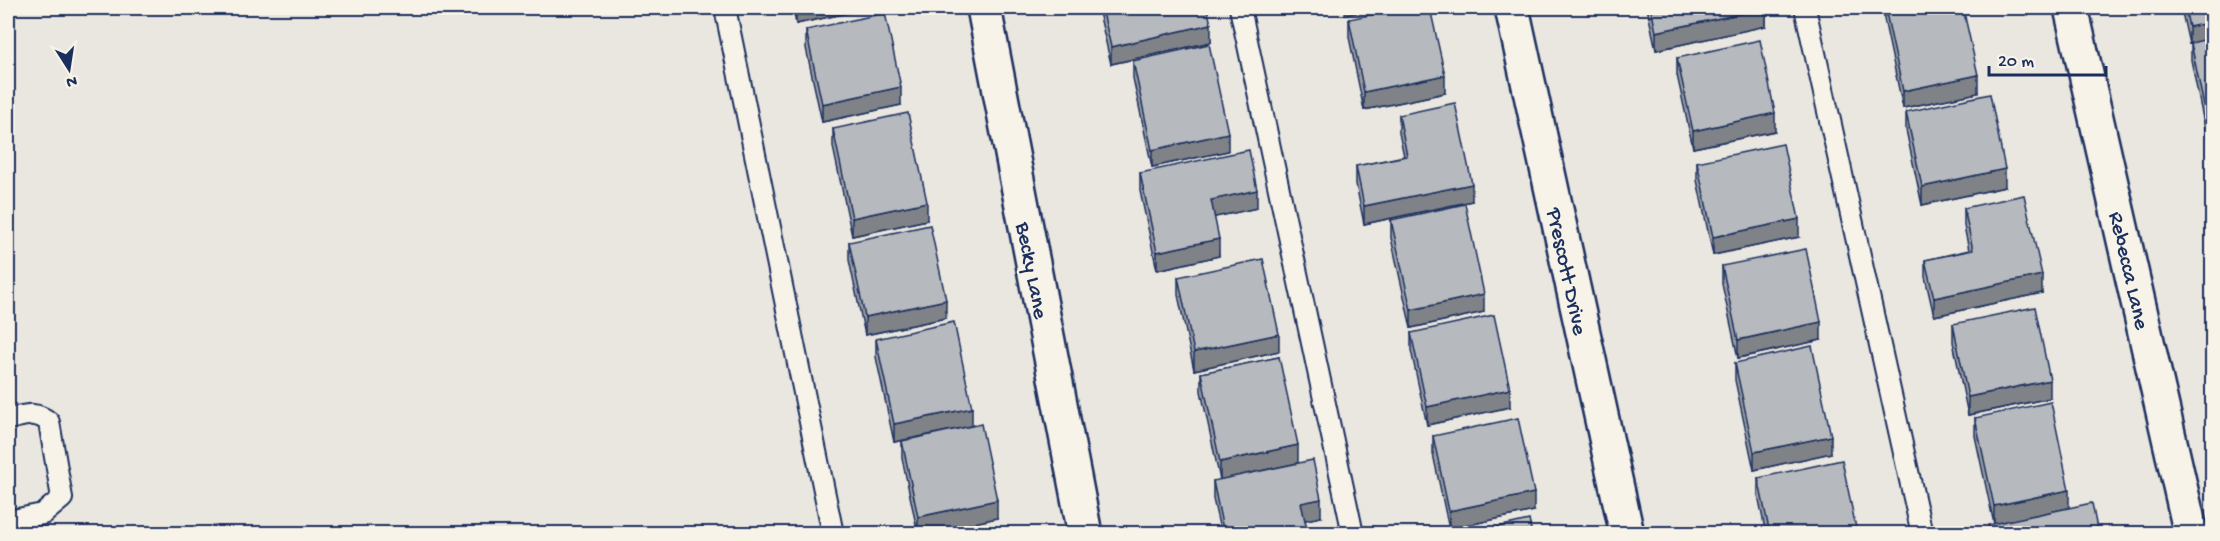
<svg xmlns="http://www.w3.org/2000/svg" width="2220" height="541" viewBox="0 0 2220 541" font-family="'Gochi Hand',sans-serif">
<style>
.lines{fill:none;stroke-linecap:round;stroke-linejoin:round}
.lane-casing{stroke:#1b2f5e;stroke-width:24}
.street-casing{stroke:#1b2f5e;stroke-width:38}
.secondary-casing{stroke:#1b2f5e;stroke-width:38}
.lane{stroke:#f7f3e8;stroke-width:20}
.street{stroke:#f7f3e8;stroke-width:33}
.secondary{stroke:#f7f3e8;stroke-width:33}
.wall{fill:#9da0a4;stroke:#1b2f5e;stroke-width:1.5}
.shaded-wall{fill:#7f8286;stroke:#1b2f5e;stroke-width:1.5}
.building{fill:#b6babf;stroke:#1b2f5e;stroke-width:1.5}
.labels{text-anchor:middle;stroke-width:4.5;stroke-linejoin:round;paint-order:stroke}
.street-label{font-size:22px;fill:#1b2f5e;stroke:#f7f3e8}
</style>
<rect width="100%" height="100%" fill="#eae7e0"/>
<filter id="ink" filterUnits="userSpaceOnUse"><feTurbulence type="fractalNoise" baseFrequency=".0167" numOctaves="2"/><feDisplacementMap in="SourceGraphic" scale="12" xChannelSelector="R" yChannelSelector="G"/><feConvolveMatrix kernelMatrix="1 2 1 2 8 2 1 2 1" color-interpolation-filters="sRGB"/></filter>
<g filter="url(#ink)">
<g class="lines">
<g class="lane-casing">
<g id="lane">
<path d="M725 8 833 534"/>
<path d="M1240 8 1353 534"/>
<path d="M1805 8 1922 534"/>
<path d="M8 419C24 416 35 410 49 422L62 498 43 514 8 521"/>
</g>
</g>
<g class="street-casing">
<g id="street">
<path d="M984 8 1085 534"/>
<path d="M2071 8 2191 534"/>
</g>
</g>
<g class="secondary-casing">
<path id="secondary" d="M1512 8 1627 534"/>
</g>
<use href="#lane" class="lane"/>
<use href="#street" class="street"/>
<use href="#secondary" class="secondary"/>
</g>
<g class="wall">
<path d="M793 8H867V9L796 24Z"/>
<path d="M1098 8H1207L1211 42 1111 64Z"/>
<path d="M1647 8H1766V26L1656 50Z"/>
<path d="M1884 8H1963L1978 93 1903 108 1884 19Z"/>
<path d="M2181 8H2212V147L2209 148 2191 60V44H2189Z"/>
<path d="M1349 19 1445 93 1364 110 1349 37Z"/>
<path d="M806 30 901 105 822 122 806 48Z"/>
<path d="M1677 58 1775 131 1693 148 1677 75Z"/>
<path d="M1133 61 1228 151 1152 167 1133 78Z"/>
<path d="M1906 112 2005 187 1922 205 1906 130Z"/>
<path d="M1399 115 1472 201 1364 224 1356 184V166L1404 156 1399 133Z"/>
<path d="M833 129 927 220 852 236 833 147Z"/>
<path d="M1697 162 1799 237 1713 255 1697 180Z"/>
<path d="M1140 173 1257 208 1214 217 1219 256 1157 270 1140 191Z"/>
<path d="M1964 208 2042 293 1934 316 1925 277V260L1969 250 1964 226Z"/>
<path d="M1391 220 1484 312 1411 328 1391 238Z"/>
<path d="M849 242 946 318 865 335 849 260Z"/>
<path d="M1722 266 1821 340 1738 358 1722 284Z"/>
<path d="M1178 277 1279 351 1194 370 1178 295Z"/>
<path d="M1953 324 2050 398 1968 415 1953 342Z"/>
<path d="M1411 333 1510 407 1427 425 1411 350Z"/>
<path d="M876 339 972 426 894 442 876 357Z"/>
<path d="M1279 357 1220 480 1201 391V373Z"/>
<path d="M1735 363 1831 453 1754 470 1735 380Z"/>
<path d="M1975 418 2069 508 1994 524 1975 436Z"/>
<path d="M1433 436 1534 511 1449 529 1433 454Z"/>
<path d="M902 441 997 518 924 534H918L902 458Z"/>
<path d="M1758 478 1857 534H1766L1758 495Z"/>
<path d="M1213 481 1321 517 1305 520 1308 534H1221L1213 499Z"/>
</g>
<g class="shaded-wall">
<path d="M796 8H867V9L796 24Z"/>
<path d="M1345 8H1382L1345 15Z"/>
<path d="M1766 8V26L1656 50V32Z"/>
<path d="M2212 22V39L2189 44V27Z"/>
<path d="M1211 24V42L1111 64V47Z"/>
<path d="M1445 75V93L1364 110V92Z"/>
<path d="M1978 75V93L1903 108V91Z"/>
<path d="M901 87V105L822 122V104Z"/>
<path d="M1775 113V131L1693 148V131Z"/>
<path d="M2209 130H2212V147L2209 148Z"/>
<path d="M1228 133V151L1152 167V150Z"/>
<path d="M9 145V171L8 172V146Z"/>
<path d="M2005 169V187L1922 205V187Z"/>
<path d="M1472 184V201L1364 224V206Z"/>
<path d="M1257 190V208L1211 218V200Z"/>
<path d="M927 202V220L852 236V218Z"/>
<path d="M1799 219V237L1713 255V237Z"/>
<path d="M1219 239V256L1157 270V252Z"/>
<path d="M2042 275V293L1934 316V298Z"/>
<path d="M1484 294V312L1411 328V310Z"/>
<path d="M946 300V318L865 335V317Z"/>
<path d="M1821 322V340L1738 358V340Z"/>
<path d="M1279 334V351L1194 370V352Z"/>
<path d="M2050 380V398L1968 415V397Z"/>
<path d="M1510 389V407L1427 425V407Z"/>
<path d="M972 408V426L894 442V424Z"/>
<path d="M1831 436V453L1754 470V452Z"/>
<path d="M1298 445V463L1220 480V462Z"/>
<path d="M2069 490V508L1994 524V506Z"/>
<path d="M1534 493V511L1449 529V511Z"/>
<path d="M1321 499V517L1301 521V503Z"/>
<path d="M997 500V518L924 534H918V517Z"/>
</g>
<g class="building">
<path d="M1102 8H1207L1211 24 1111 47Z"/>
<path d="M1405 8H1430L1445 75 1364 92 1349 19Z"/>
<path d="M1651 8H1766L1656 32Z"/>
<path d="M1885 8H1963L1978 75 1903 91Z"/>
<path d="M2185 8H2212V22L2189 27Z"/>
<path d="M885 13 901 87 822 104 806 30Z"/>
<path d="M2212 38V130H2209L2191 43Z"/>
<path d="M1760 40 1775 113 1693 131 1677 58Z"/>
<path d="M1209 44 1228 133 1152 150 1133 61Z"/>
<path d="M1990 94 2005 169 1922 187 1906 112Z"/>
<path d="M1455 103 1472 184 1364 206 1356 166 1407 156 1399 115Z"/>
<path d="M908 113 927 202 852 218 833 129Z"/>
<path d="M1783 144 1799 219 1713 237 1697 162Z"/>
<path d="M1249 150 1257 190 1211 200 1219 239 1157 252 1140 173Z"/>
<path d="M2024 195 2042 275 1934 298 1925 260 1973 250 1964 208Z"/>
<path d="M1465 204 1484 294 1411 310 1391 220Z"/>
<path d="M930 225 946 300 865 317 849 242Z"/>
<path d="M1806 249 1821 322 1738 340 1722 266Z"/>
<path d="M1263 259 1279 334 1194 352 1178 277Z"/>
<path d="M2035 307 2050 380 1968 397 1953 324Z"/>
<path d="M1494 315 1510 389 1427 407 1411 333Z"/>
<path d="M954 322 972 408 894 424 876 339Z"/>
<path d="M1812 346 1831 436 1754 452 1735 363Z"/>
<path d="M1279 357 1298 445 1220 462 1201 373Z"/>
<path d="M2051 402 2069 490 1994 506 1975 418Z"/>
<path d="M1518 418 1534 493 1449 511 1433 436Z"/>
<path d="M981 424 997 500 918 517 902 441Z"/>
<path d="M1313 460 1321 499 1301 503 1308 534H1224L1213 481Z"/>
<path d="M1842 460 1857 533 1770 534 1758 478Z"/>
<path d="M2092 503 2098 534H1990L1988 525Z"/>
<path d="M1529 520 1532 534H1467Z"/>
<path d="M1008 530 1009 534H990Z"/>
</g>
</g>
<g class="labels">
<g class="street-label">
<text transform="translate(1034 270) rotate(79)" y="8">Becky Lane</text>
<text transform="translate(2131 270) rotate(77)" y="8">Rebecca Lane</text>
<text transform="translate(1569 271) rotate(78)" y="8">Prescott Drive</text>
</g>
</g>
<rect width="2220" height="541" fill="none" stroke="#f7f3e8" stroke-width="30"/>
<rect x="15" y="15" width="2190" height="511" fill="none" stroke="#1b2f5e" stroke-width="2" filter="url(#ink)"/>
<g transform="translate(69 69) rotate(168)" stroke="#f7f3e8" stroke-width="4.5" paint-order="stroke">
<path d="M0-4.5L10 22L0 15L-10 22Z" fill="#1b2f5e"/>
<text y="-9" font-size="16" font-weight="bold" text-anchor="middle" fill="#1b2f5e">N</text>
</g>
<path d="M1989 66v9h117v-9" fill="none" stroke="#1b2f5e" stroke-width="3"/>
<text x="1998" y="66" font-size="18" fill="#1b2f5e" stroke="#f7f3e8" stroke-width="4.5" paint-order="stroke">20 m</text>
</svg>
